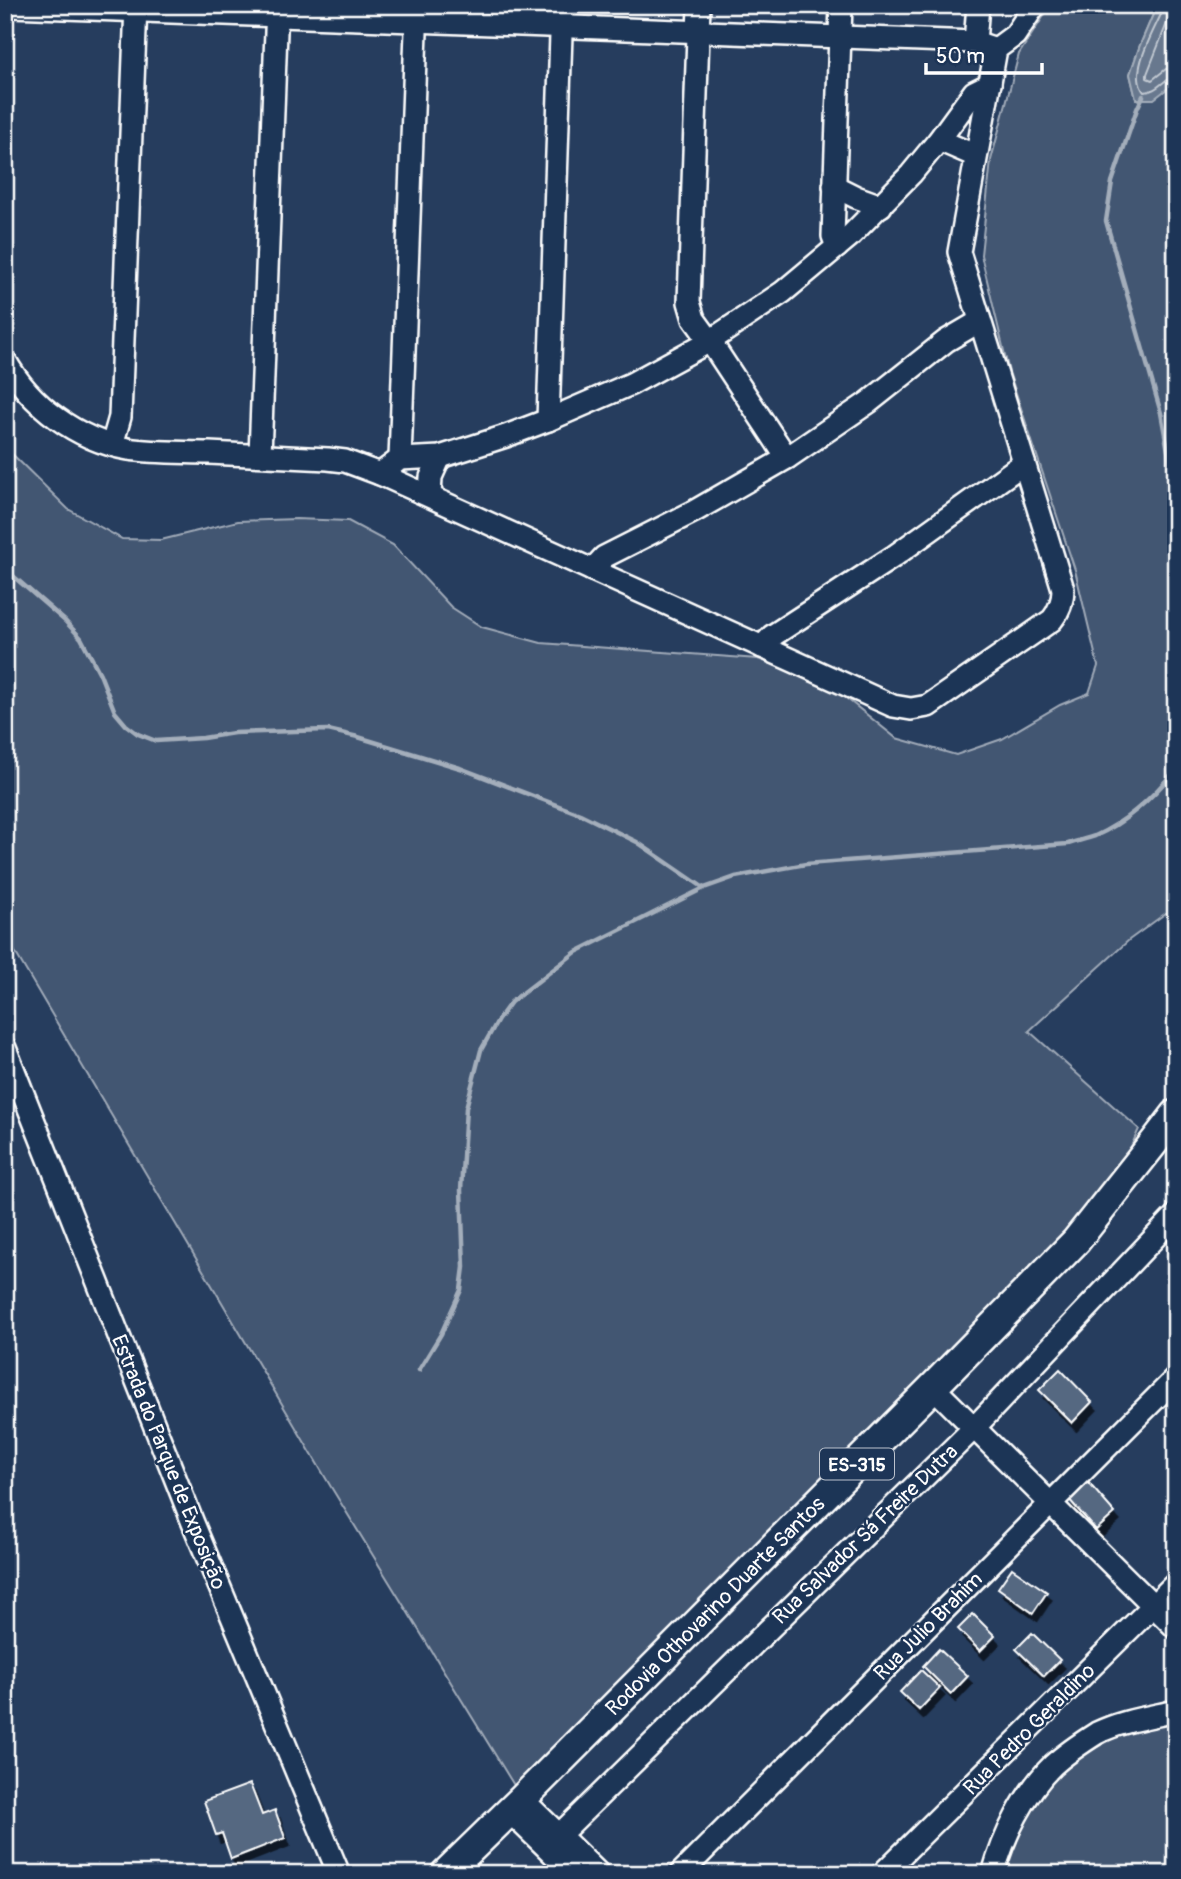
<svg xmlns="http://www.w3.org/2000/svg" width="1181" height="1879" viewBox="0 0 1181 1879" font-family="Pangolin,sans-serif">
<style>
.green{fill:#425672;stroke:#a0aab8;stroke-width:2}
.water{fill:#67788e;stroke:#a4aebb;stroke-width:2}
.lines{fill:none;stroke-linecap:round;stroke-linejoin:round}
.shore{stroke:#c2c9d2;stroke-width:2}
.stream{stroke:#a4aebb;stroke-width:4.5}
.building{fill:#556781;stroke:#fff;stroke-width:2;filter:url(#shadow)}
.minor-casing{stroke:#fff;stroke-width:26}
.major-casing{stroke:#fff;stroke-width:33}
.minor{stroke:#1d3557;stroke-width:21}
.major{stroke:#1d3557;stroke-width:28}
.labels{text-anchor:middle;stroke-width:5;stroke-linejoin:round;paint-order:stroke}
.shield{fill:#1d3557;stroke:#bbc2cd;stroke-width:2}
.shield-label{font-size:19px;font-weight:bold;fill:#fff}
.street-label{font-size:21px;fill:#fff;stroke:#1d3557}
</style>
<defs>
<filter id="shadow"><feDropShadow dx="4.5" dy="8" stdDeviation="0" flood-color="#0009"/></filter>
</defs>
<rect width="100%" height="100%" fill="#263d5e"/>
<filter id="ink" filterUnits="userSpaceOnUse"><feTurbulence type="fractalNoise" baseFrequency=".0143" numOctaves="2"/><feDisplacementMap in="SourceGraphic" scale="14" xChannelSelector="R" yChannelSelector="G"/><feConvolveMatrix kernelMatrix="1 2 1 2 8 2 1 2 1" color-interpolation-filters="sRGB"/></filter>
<g filter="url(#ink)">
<g class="green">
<path d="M1051 5H1157L1140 45 1130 74 1136 99 1172 85 1176 79V913H1166L1129 940 1029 1031 1139 1129 1125 1160 1112 1179 1025 1279 515 1787 331 1487 5 935V447L68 509 122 539 161 540 238 521 296 519 348 521 393 545 451 607 482 627 541 643 758 659 831 686 896 738 956 755 1002 739 1060 705 1089 693 1098 666 1075 570 1009 372 981 255 991 160 1019 54Z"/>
<path d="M1176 1719V1874H1000L1028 1809 1059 1767 1116 1737Z"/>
</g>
<path class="water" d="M1157 5H1176V79L1172 85 1154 99H1136L1130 74 1140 45Z"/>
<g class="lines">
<g class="shore">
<path d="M1163 5V10C1154 31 1128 73 1144 92 1158 92 1163 78 1176 76"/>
<path d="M1172 5 1171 13 1147 74V78L1152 80 1166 69 1176 68"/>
</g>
<g class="stream">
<path d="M1143 96 1137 109 1112 182 1106 221 1161 413 1176 494"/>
<path d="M5 569 65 621 81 638 100 674 115 712 126 725 138 734 156 741 203 738 234 733 328 730 358 737 460 768 580 814 637 842 704 888"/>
<path d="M419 1370 441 1334 461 1290 464 1267 461 1190 466 1108 481 1050 498 1020 511 1002 576 952 704 888 735 877 806 864 1068 844C1077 841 1086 839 1095 836 1127 822 1154 796 1176 769"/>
</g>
</g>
<g class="building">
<path d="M1060 1369 1092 1402 1072 1423 1039 1390Z"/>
<path d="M1087 1481 1115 1513 1096 1530 1068 1498Z"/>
<path d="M1012 1568 1047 1592 1033 1613 998 1588Z"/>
<path d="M973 1614 995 1636 980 1651 958 1629Z"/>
<path d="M1032 1633 1060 1660 1044 1676 1016 1649Z"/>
<path d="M939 1649 968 1676 951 1694 923 1666Z"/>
<path d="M921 1670 940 1688 919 1710 900 1692Z"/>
<path d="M250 1784 262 1815 275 1810 285 1838 231 1859 222 1833 216 1835 204 1801Z"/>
</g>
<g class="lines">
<g class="minor-casing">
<g id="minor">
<path d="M699 5 689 302 694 319 710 341 787 458"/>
<path d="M10 6 975 42 996 49"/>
<path d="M975 42 978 5"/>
<path d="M939 140 976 156"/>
<path d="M834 186 856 197 881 206"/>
<path d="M837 247 833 236 841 5"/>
<path d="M5 360C30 405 77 440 128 449 154 453 183 452 209 453 249 455 288 457 328 459L345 461 380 474 893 706 911 709 928 706 1052 620C1060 610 1063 601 1063 589L959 252 996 49 1015 35 1035 5"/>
<path d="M548 420 562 5"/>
<path d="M112 445 120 417 136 5"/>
<path d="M260 455 277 5"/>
<path d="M400 459 417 5"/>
<path d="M380 474 400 459 440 457 506 436 548 420 631 384 710 341 783 292 850 236 911 174 939 140 974 92 990 84"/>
<path d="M430 496 431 477 440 457"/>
<path d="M592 570 604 557 693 512 787 458 869 402 946 341 980 321"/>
<path d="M762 647 772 636 893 557 1024 463"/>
<path d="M5 1048 193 1523 339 1874"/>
<path d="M933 1387 1176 1628"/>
<path d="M522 1799 599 1874"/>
<path d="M509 1811 574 1874"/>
<path d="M547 1847 974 1428 1176 1215"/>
<path d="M680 1874 1176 1378"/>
<path d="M882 1874 1176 1583"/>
<path d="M993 1874C1003 1837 1025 1792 1053 1765 1063 1756 1086 1740 1097 1733 1121 1721 1150 1717 1176 1711"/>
</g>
</g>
<g class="major-casing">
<path id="major" d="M445 1874 522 1799 933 1387 1076 1241 1156 1140 1176 1114"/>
</g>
<use href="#minor" class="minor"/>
<use href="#major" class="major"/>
</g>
</g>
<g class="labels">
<rect class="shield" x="820" y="1448.5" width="74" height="31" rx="5"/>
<g class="shield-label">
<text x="857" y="1471">ES-315</text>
</g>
<g class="street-label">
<text transform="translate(169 1462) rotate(68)" y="7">Estrada do Parque de Exposição</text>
<text transform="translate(865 1534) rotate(-44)" y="7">Rua Salvador Sá Freire Dutra</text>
<text transform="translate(715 1606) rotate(-45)" y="7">Rodovia Othovarino Duarte Santos</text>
<text transform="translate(928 1626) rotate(-45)" y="7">Rua Julio Brahim</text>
<text transform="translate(1029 1729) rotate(-45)" y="7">Rua Pedro Geraldino</text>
</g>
</g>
<rect width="1181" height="1879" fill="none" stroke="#1d3557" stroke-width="28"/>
<rect x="14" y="14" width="1153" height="1851" fill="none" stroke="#fff" stroke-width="2.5" filter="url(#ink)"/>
<path d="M926 63v10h116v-10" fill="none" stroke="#ffffff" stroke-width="3.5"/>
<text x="936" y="63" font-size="21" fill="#ffffff" stroke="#1d3557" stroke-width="5" paint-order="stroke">50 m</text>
</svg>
